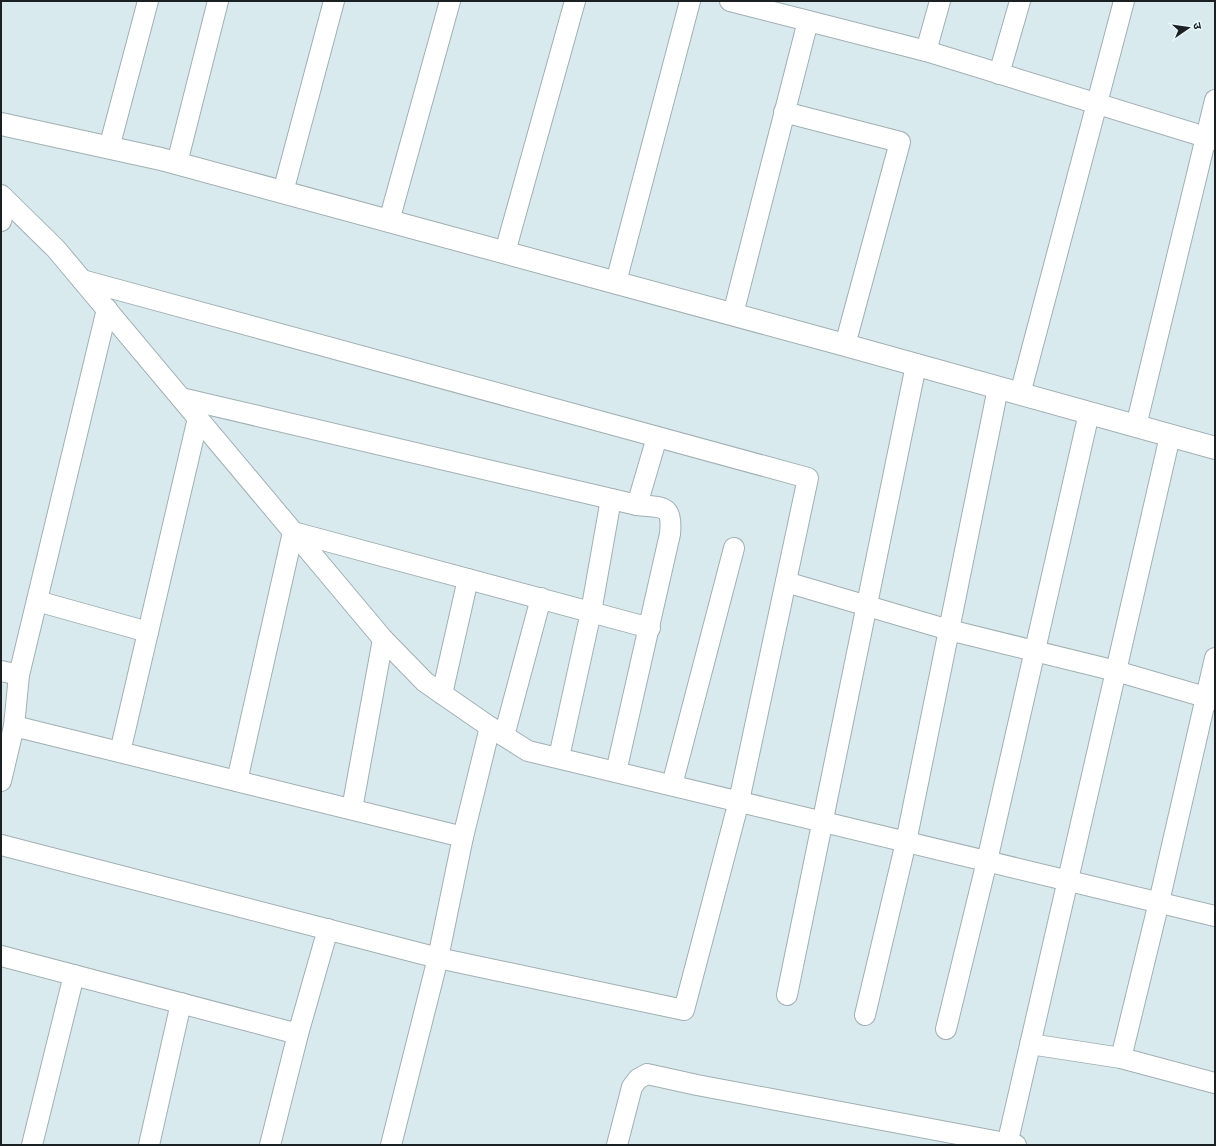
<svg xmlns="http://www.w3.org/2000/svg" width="1216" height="1146" viewBox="0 0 1216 1146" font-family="Montserrat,'Noto Sans Devanagari',sans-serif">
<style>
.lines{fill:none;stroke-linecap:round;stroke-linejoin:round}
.street-casing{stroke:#a0afb4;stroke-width:22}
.secondary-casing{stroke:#a0afb4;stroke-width:24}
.street{stroke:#fff;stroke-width:20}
.secondary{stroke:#fff;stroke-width:22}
</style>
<rect width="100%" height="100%" fill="#d9eaef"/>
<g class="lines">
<g class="street-casing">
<g id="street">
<path d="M730 1 926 51 1215 140"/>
<path d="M926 51 940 1"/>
<path d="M999 74 1020 1"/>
<path d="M784 112 900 142 845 345"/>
<path d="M109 148 148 1"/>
<path d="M177 163 218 1"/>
<path d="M283 192 334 1"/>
<path d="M1 195 56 249 383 639 425 682 490 727 528 751 1215 916"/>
<path d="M1 221 6 201"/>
<path d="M389 221 450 1"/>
<path d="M505 252 575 1"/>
<path d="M616 282 690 1"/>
<path d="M733 314 808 21"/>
<path d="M1020 394 1124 1"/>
<path d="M181 398 637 505C662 508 673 503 670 534L616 772"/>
<path d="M1136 426 1215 100"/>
<path d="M637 505 657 437"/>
<path d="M786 582 949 630 1116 671 1215 700"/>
<path d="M37 601 148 632"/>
<path d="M1 671 19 675"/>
<path d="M442 694 468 579"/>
<path d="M14 726 463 837"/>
<path d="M504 736 541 598"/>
<path d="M120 752 198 418"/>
<path d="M559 757 591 612 611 499"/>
<path d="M1 781 14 726 19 675 107 309"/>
<path d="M237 781 293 532 650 628"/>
<path d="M672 785 734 548"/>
<path d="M352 809 383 639"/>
<path d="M1 845 438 958 684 1010 739 801 808 478 82 280"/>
<path d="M1 956 298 1034"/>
<path d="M787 995 916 365"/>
<path d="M865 1015 906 842 998 388"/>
<path d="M946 1029 987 861 1089 413"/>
<path d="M1030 1044 1121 1058 1215 1083"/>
<path d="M1121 1058 1159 902 1215 658"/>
<path d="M32 1145 74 975"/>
<path d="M149 1145 181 1003"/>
<path d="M270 1145 298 1034 328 929"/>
<path d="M391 1145 438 958 463 837 490 727"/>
<path d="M617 1145 632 1087 638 1079 647 1074 697 1085 1016 1145"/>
<path d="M1007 1145 1170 436"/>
</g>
</g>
<g class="secondary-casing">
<path id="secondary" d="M1 124 161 159 845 345 1215 448"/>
</g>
<use href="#street" class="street"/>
<use href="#secondary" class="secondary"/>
</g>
<rect width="1216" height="1146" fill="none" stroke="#1b2123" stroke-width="4"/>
<g transform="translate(1188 28) rotate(77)" stroke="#e6f7fd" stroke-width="3" paint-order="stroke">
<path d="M0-3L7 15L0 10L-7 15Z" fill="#1b2123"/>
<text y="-6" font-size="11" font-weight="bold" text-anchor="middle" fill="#1b2123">उ</text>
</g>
</svg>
